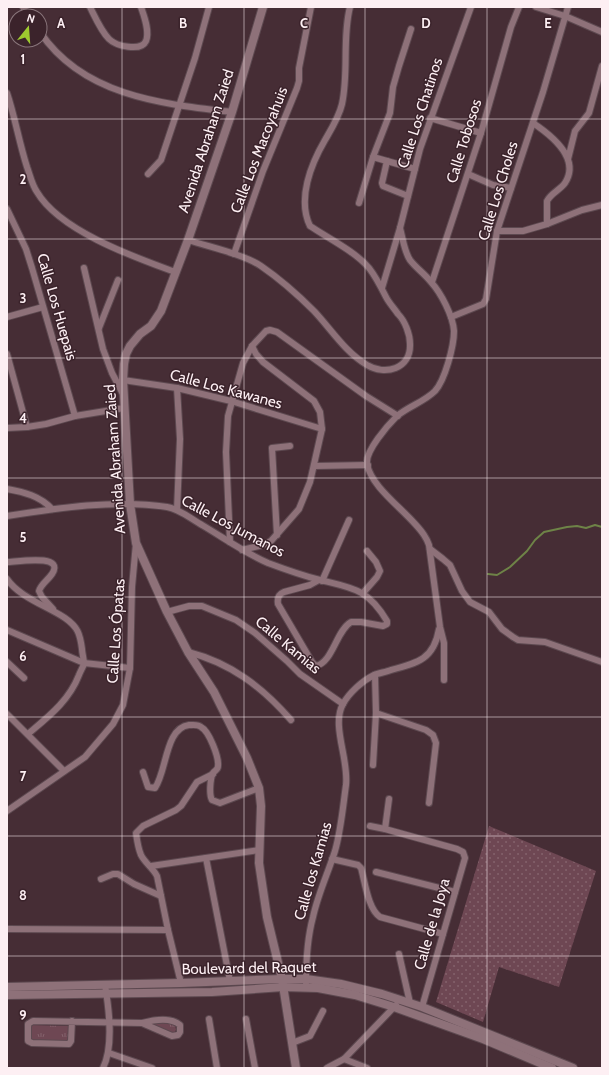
<svg xmlns="http://www.w3.org/2000/svg" width="609" height="1075" viewBox="0 0 609 1075" font-family="Cabin,sans-serif">
<style>
.grass{fill:url(#grass-dots)}
.park{fill:url(#park-tufts)}
.lines{fill:none;stroke-linecap:round;stroke-linejoin:round}
.stream{stroke:#6e8347;stroke-width:2}
.minor-casing{stroke:#5d4950;stroke-width:8}
.tertiary-casing{stroke:#5d4950;stroke-width:10}
.minor{stroke:#8e7179;stroke-width:6}
.tertiary{stroke:#8e7179;stroke-width:8}
.grid{fill:none;stroke:#fdeff3;stroke-width:1;stroke-opacity:0.55}
.labels{text-anchor:middle;stroke-width:3;stroke-linejoin:round;paint-order:stroke}
.street-label{font-size:15px;fill:#fdeff3;stroke:#3b232b}
.grid-label{font-size:13px;text-anchor:middle;font-weight:bold;fill:#fdeff3;stroke:#3b232b;stroke-width:3;stroke-linejoin:round;paint-order:stroke}
</style>
<defs>
<pattern id="grass-dots" width="8" height="8" patternUnits="userSpaceOnUse"><rect width="8" height="8" fill="#6e4753"/><path d="M2 2h.1M6 6h.1" fill="none" stroke="#84626c" stroke-width="1.8" stroke-linecap="round"/></pattern>
<pattern id="park-tufts" width="24" height="20" patternUnits="userSpaceOnUse"><rect width="24" height="20" fill="#6e4753"/><path d="M3 7l-1-3M5 7V3M7 7l1-3M15 17l-1-3M17 17v-4M19 17l1-3" fill="none" stroke="#84626c"/></pattern>
</defs>
<rect width="100%" height="100%" fill="#462d35"/>
<path class="grass" d="M489 826 596 871 559 987 499 967 483 1022 436 1002Z"/>
<g class="park">
<path d="M151 1022 175 1024 176 1030 174 1033 150 1025Z"/>
<path d="M31 1025 68 1026 69 1040 64 1044 30 1040Z"/>
</g>
<g class="lines">
<path class="stream" d="M488 574 497 575 510 567 527 551 535 540 544 532 567 527 577 526 586 528 595 525 602 527"/>
<g class="minor-casing">
<g id="minor">
<path d="M23 7 29 16"/>
<path d="M90 7C95 17 101 31 109 39 116 46 141 52 146 41 150 31 144 16 141 7"/>
<path d="M536 7 565 16 602 32"/>
<path d="M40 32C83 96 162 104 232 112"/>
<path d="M7 93C15 117 19 142 27 167 30 175 32 185 37 192 60 231 134 257 175 272"/>
<path d="M430 118 481 133"/>
<path d="M533 123C551 135 581 158 565 183 560 190 551 193 547 201V224"/>
<path d="M373 157 415 169"/>
<path d="M568 159 575 131 589 113 602 66"/>
<path d="M387 161 382 183 383 186 408 196"/>
<path d="M148 174 161 160 195 58 209 7"/>
<path d="M468 174 493 185 511 188"/>
<path d="M359 203 373 157 390 113 393 87 399 66 411 29"/>
<path d="M7 209 26 249 32 268 75 416"/>
<path d="M400 228C403 239 404 251 410 260 416 268 425 274 431 282 441 293 453 316 454 331 454 346 445 380 435 391 424 402 409 406 397 416 388 425 365 451 367 464 372 490 410 513 424 535 426 538 428 542 429 545L440 627 444 643V680"/>
<path d="M497 231H523L547 224 582 210 602 205"/>
<path d="M188 240C209 247 243 254 261 266 280 279 298 295 314 311 331 329 345 352 367 365 385 376 411 369 410 344 410 334 405 321 398 314 394 308 389 303 386 297 381 287 376 277 369 268 356 252 328 238 310 226 297 199 311 164 325 140 332 128 339 117 342 104 349 72 342 38 350 7"/>
<path d="M234 254 263 171 297 88 299 81V68L311 7"/>
<path d="M84 268 103 349 112 373 123 394"/>
<path d="M432 282 481 133 511 27 519 7"/>
<path d="M382 288 400 228 420 149 471 7"/>
<path d="M7 317 43 307"/>
<path d="M451 317 483 304 486 299 497 231 543 92 568 7"/>
<path d="M99 328 118 280"/>
<path d="M7 354 27 427"/>
<path d="M123 380 177 388 231 401 322 429"/>
<path d="M177 388 180 439 177 510"/>
<path d="M7 428 27 427 46 424 75 416 124 408"/>
<path d="M315 466 368 465"/>
<path d="M7 489C24 492 40 496 52 509"/>
<path d="M7 516C58 508 116 499 167 507 180 509 191 519 202 525 224 538 245 553 268 563 284 569 304 576 320 580 353 588 368 589 387 621V624L383 626 361 622H351C336 631 333 662 316 666L312 662 278 604C277 598 279 594 284 592L310 585 319 580"/>
<path d="M277 535 272 448 290 446"/>
<path d="M230 542 226 452 228 416 243 363 252 346 266 331 270 330 277 332 366 396 398 416"/>
<path d="M430 549 443 559 450 565 462 591 470 602 489 612 502 629 513 637 518 640 545 642 602 662"/>
<path d="M242 550 263 545 271 541 299 509 310 482 322 429 320 412 314 401 263 362 256 354 252 346"/>
<path d="M7 562C15 562 66 553 52 574 48 580 41 584 39 591L42 597 53 609"/>
<path d="M7 579C19 597 47 606 65 618 78 627 80 634 82 649 82 653 84 659 84 664 83 667 80 672 79 675 69 701 48 717 28 734"/>
<path d="M322 581 349 520"/>
<path d="M363 593 377 577 380 571 376 562 367 551"/>
<path d="M167 612 189 606H202L236 620 255 633 287 661 300 674 343 704"/>
<path d="M7 630 84 663 130 668"/>
<path d="M188 652C231 663 262 687 291 720"/>
<path d="M7 662 24 678"/>
<path d="M376 713 426 730 433 735 436 743 429 803"/>
<path d="M7 714 64 771"/>
<path d="M373 765 376 713 375 675"/>
<path d="M143 772 148 787 155 788C167 771 165 728 189 725 193 725 198 724 201 727 209 731 219 757 218 766 218 770 215 770 213 773 210 779 209 795 212 800L220 803 259 788"/>
<path d="M389 799 385 829 457 849 463 852 465 858 422 1007"/>
<path d="M7 811 85 757 113 724 123 705 130 668 132 587 136 543"/>
<path d="M370 826 385 829"/>
<path d="M206 858 230 981"/>
<path d="M332 859 358 865 361 868C365 882 368 909 380 917L443 934"/>
<path d="M151 866 259 850"/>
<path d="M376 872 455 892"/>
<path d="M101 879 113 874H118L134 884 161 896"/>
<path d="M7 929 168 930"/>
<path d="M399 954 410 1003"/>
<path d="M181 983 168 930 157 876C153 868 145 863 141 855 138 848 137 840 136 833L143 826 176 810 181 806 197 782 213 774"/>
<path d="M306 983C306 961 307 939 313 917 318 894 328 873 335 851 341 830 343 806 346 785 349 759 331 725 343 704 349 693 362 681 374 675 379 673 386 672 391 670 418 663 434 659 439 629"/>
<path d="M209 1019 217 1068"/>
<path d="M246 1019 255 1068"/>
<path d="M72 1021 71 1041 69 1044 32 1043 28 1041V1024L33 1021 142 1023 172 1036 178 1035 180 1032V1025C171 1017 153 1020 142 1023"/>
<path d="M292 1043 310 1036 323 1011"/>
<path d="M109 1053 152 1068"/>
<path d="M344 1059 367 1068"/>
<path d="M103 1068C114 1046 109 1009 105 985"/>
<path d="M327 1068 344 1059 396 1005"/>
</g>
</g>
<g class="tertiary-casing">
<g id="tertiary">
<path d="M263 7 232 112 188 240 161 311 151 326 140 334 130 346 126 354 124 364 123 380 130 504 136 543 167 612 188 652 214 692 247 758 259 788 261 806 259 863 267 917 282 979 296 1068"/>
<path d="M7 987 181 983 282 979H306L341 984 382 994 422 1007 573 1068"/>
<path d="M7 995 212 992 283 987 318 988 355 995 394 1007 483 1039 552 1068"/>
</g>
</g>
<use href="#minor" class="minor"/>
<use href="#tertiary" class="tertiary"/>
</g>
<path class="grid" d="M122 7V1068M244 7V1068M365 7V1068M487 7V1068M7 119H602M7 239H602M7 358H602M7 478H602M7 597H602M7 717H602M7 836H602M7 956H602"/>
<g class="labels">
<g class="street-label">
<text transform="translate(420 113) rotate(-72)" y="5">Calle Los Chatinos</text>
<text transform="translate(206 141) rotate(-72)" y="5">Avenida Abraham Zaied</text>
<text transform="translate(464 141) rotate(-73)" y="5">Calle Tobosos</text>
<text transform="translate(259 150) rotate(-69)" y="5">Calle Los Macoyahuis</text>
<text transform="translate(498 191) rotate(-73)" y="5">Calle Los Choles</text>
<text transform="translate(57 307) rotate(74)" y="5">Calle Los Huepais</text>
<text transform="translate(226 389) rotate(15)" y="5">Calle Los Kawanes</text>
<text transform="translate(115 459) rotate(-94)" y="5">Avenida Abraham Zaied</text>
<text transform="translate(233 526) rotate(28)" y="5">Calle Los Jumanos</text>
<text transform="translate(116 631) rotate(-86)" y="5">Calle Los Ópatas</text>
<text transform="translate(288 645) rotate(40)" y="5">Calle Kamias</text>
<text transform="translate(313 871) rotate(-74)" y="5">Calle los Kamias</text>
<text transform="translate(432 924) rotate(-74)" y="5">Calle de la Joya</text>
<text transform="translate(249 968) rotate(-1)" y="5">Boulevard del Raquet</text>
</g>
</g>
<g class="grid-label">
<text x="61" y="28">A</text>
<text x="183" y="28">B</text>
<text x="304" y="28">C</text>
<text x="426" y="28">D</text>
<text x="548" y="28">E</text>
<text x="23" y="64">1</text>
<text x="23" y="184">2</text>
<text x="23" y="303">3</text>
<text x="23" y="423">4</text>
<text x="23" y="542">5</text>
<text x="23" y="661">6</text>
<text x="23" y="781">7</text>
<text x="23" y="900">8</text>
<text x="23" y="1020">9</text>
</g>
<rect width="609" height="1075" fill="none" stroke="#fdeff3" stroke-width="16"/>
<g transform="translate(28 28) rotate(17)"><circle r="19" fill="#3b232b" stroke="#89757b"/>
<path d="M0-3L7 15L0 10L-7 15Z" fill="#9eca2f"/>
<text y="-6" font-size="11" font-weight="bold" text-anchor="middle" fill="#fdeff3">N</text>
</g>
</svg>
